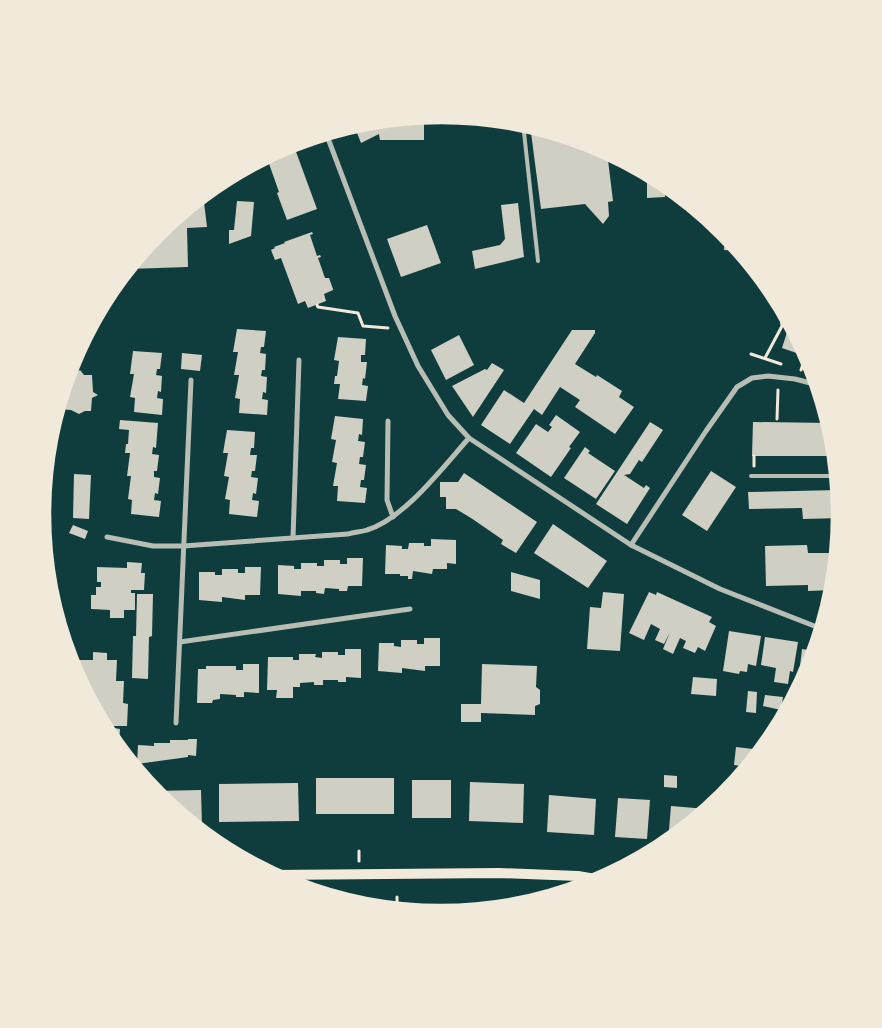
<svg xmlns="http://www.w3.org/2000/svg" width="882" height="1028" viewBox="0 0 882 1028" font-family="'Noto Sans',sans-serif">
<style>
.building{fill:#cfcfc3}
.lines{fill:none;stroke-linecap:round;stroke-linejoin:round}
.path{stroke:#f1e9da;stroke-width:3}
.service{stroke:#b8beb3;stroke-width:4}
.minor{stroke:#b8beb3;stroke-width:5}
.secondary{stroke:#f1e9da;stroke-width:10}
.rim{fill:none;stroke:#f1e9da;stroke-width:2.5}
</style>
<rect width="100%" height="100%" fill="#0f3d3e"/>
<g class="building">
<path d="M453 115 471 117 472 123 453 124Z"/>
<path d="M424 116V140H380L379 134 361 143 354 125 376 121 377 124 378 122H388V126H404V118Z"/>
<path d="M530 125 594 145 607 152 613 201 608 202 609 216 603 224 585 204 541 209Z"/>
<path d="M295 149 317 209 287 220 277 193 279 192 267 158Z"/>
<path d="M245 168 244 177H228L230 176Z"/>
<path d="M647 173 665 183V197L647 198Z"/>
<path d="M203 194 207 227 187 228 188 267 128 269 159 231Z"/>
<path d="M237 201 254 202 251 236 229 244V230H234Z"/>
<path d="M518 203 524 257 475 269 472 251 500 245 505 239 501 205Z"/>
<path d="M427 225 441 263 401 277 387 239Z"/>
<path d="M312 232 313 234 310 235 317 256 320 255 321 257 318 258 325 278H329L333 289V290L324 294 326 301 308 308 305 301 298 304 281 258 275 260 271 250 275 248 274 247 285 243 284 242Z"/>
<path d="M725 233 740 251 724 250Z"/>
<path d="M790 323 806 353 808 357 782 348Z"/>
<path d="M237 329 266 331 264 347H261L260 353 266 354 265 370H262L261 376 267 377 266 393 263 392 262 399 268 400 267 415 239 413 240 399 235 398 239 375H234L238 352H233Z"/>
<path d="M572 330H595V333L575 364 596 377 597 375 622 391 619 397 634 407 615 434 575 407 580 400 560 387 542 415 534 409 510 444 481 425 504 390 524 403Z"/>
<path d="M459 335 474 365 446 380 431 350Z"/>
<path d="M338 337 366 339 365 355H361V362H367L365 379 363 378 362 385 368 386 366 401 338 399 340 384H334L335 376H337L339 361 334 360Z"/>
<path d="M133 351 162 353 160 369H157L156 375 162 376 161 392 158 391 157 398 163 399 162 415 134 412 135 398 130 397 134 374H130Z"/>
<path d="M182 353 202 355 200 371 181 369Z"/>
<path d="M492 363 504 370 473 417 452 386 485 369 487 370Z"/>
<path d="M80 370 84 375H92L93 392 98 395 92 398 91 411H85L79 414 71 410 57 409 68 374H73Z"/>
<path d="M556 415 580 432 569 447 571 448 551 477 516 453 536 424 548 432 552 427 549 425Z"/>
<path d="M335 416 363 419 362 435 359 434 358 441 365 442 363 457H360L359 464 366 465 364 480H361L360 487 367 488 365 503 337 501 338 486H333L337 463 332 462 336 440 331 439Z"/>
<path d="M120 420 158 423 156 448 153 447 152 454 159 455 157 471H154V477L160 478 158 494 155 493 154 500 161 501 159 517 131 514 132 500 128 499 131 476H127L130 453H125L126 444H128L129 430 119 429Z"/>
<path d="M650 422 663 430 642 462 639 460 630 474 624 475 644 488 646 485 650 488 627 524 596 504Z"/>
<path d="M753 422 829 423 833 436 835 456H752Z"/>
<path d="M227 430 255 432 254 448H251L250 455H257L255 471H252L251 477 258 478 256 494 253 493 252 500 259 501 257 517 229 514 230 500 225 499 229 477 224 476 228 453H223Z"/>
<path d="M585 447 590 451 588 453 615 471 596 499 564 478Z"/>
<path d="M711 471 736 487 707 531 682 515Z"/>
<path d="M464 473 537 522 516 553 501 544 503 540 471 518 456 509H446V497H440V482H458Z"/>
<path d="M74 474 91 475 89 519 73 518Z"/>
<path d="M838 490 840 518 803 519 802 508 749 509 748 492Z"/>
<path d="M553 524 607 561 588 588 534 553Z"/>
<path d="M73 525 88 531 85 539 69 533Z"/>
<path d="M431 539 456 540V564L447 563V569H433L432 574 413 571 412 579H408V576H400V574H385L386 545 402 546V549H408L409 543H424V546H431Z"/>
<path d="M807 545 808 553H837L833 590 808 591V585L766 586 765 546Z"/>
<path d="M347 558H363L362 586H348L347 591H339V589L325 588 324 594 316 593V591H301V596L278 594V565L294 566V569H301V563H317V566H324V560H340V564H347Z"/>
<path d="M127 562 142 563 141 573H145L144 590H131V593H135V610H124V618H110V610L91 609V595H96V587H101V582H97V567L127 568Z"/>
<path d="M245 567H261L260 595H245V600L222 597V602L199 600V572H215V575H222V569H238V573H245Z"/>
<path d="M511 572 540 580V599L511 591Z"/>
<path d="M603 592 624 594 620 651 587 649 590 607 601 608Z"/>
<path d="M649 592 656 595 657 592 712 617 709 622 716 626 705 651 698 647 695 653 683 648 686 641 680 638 673 654 663 649 670 632 664 644 655 640 660 629 651 624 644 640 629 633Z"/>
<path d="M137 594H153L152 636 149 637 148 679 132 678 133 636H136Z"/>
<path d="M729 631 761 636 756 666 748 664 747 672 740 671 739 674 723 671Z"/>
<path d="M765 637 798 642 793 672 790 671 788 684 774 682 776 668 761 665Z"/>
<path d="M424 638H440V666H425V671L402 668V673L378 671 379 643H394V646L401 647V640H417V644H424Z"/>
<path d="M345 649H361V678L346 677V682H338V680H323V685H314V682L300 683V687H293V698H276L277 690H267L268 657H293V660H299V654H316L315 657 322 658V652H338V655H345Z"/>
<path d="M802 649 815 651 810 667 797 692Z"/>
<path d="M93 652 107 653V660H117L116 681H124L123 703 128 704 127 726H114V728L120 729 119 745H116L108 736 82 686V679H79V674H76L74 671V660H93Z"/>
<path d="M243 664H259V693L244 692V697H236V695L220 694V699L213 700 212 703H197L198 669H206V666H236V670H243Z"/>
<path d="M482 664 537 666 536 687 540 690V704L535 706V715L481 713V722H461V704H481Z"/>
<path d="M693 677 717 679 716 696 691 694Z"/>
<path d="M748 691 757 692 756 713 746 712Z"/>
<path d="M765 695 783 697 781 710 763 706Z"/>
<path d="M188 739H197L196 756 188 755V757L137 764 138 745 154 746V743H170V740H188Z"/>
<path d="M736 747 753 749 752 763 748 767 734 765Z"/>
<path d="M664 775 677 776V788L664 787Z"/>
<rect x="316" y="778" width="78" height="36"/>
<rect x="412" y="780" width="39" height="38"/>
<path d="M470 782 524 784 523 823 469 821Z"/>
<path d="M298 783 299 821 219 822V784Z"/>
<path d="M201 790 202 827H196L154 791Z"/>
<path d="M549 795 596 799 594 835 547 832Z"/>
<path d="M618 798 650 800 647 839 615 837Z"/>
<path d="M708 804 714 805 668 842 671 806 707 809Z"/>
</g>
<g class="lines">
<g class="path">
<path d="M317 305 318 307 358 313 363 326 388 328"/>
<path d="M751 354 781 364"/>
<path d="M765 358 782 326 781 317 784 311"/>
<path d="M801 370 805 358"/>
<path d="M828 418V420"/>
<path d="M777 419 778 390"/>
<path d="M754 456V466"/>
<path d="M359 861V851"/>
<path d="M397 909V897"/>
</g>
<g class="service">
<path d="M523 123 538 261"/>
<path d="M751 476H837"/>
</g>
<g class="minor">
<path d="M326 133 395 316 418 366 448 415 469 438 631 545 720 589 822 629"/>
<path d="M388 421 387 500 393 517"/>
<path d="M107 537 153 546H183L348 534C354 532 361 532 367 530 404 519 443 467 469 438"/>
<path d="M293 538 299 360"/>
<path d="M631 545 706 431 737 387 752 378 768 376 795 379 818 385"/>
<path d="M180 642 410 609"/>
<path d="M176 723 191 380"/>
</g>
<path class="secondary" d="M272 875 499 873 578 876 601 880"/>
</g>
<path d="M0 0H882V1028H0ZM50 514a391 391 0 1 1 782 0a391 391 0 1 1-782 0Z" fill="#f1e9da" fill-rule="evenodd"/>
<path class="rim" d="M50 514a391 391 0 1 1 782 0a391 391 0 1 1-782 0Z"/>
</svg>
